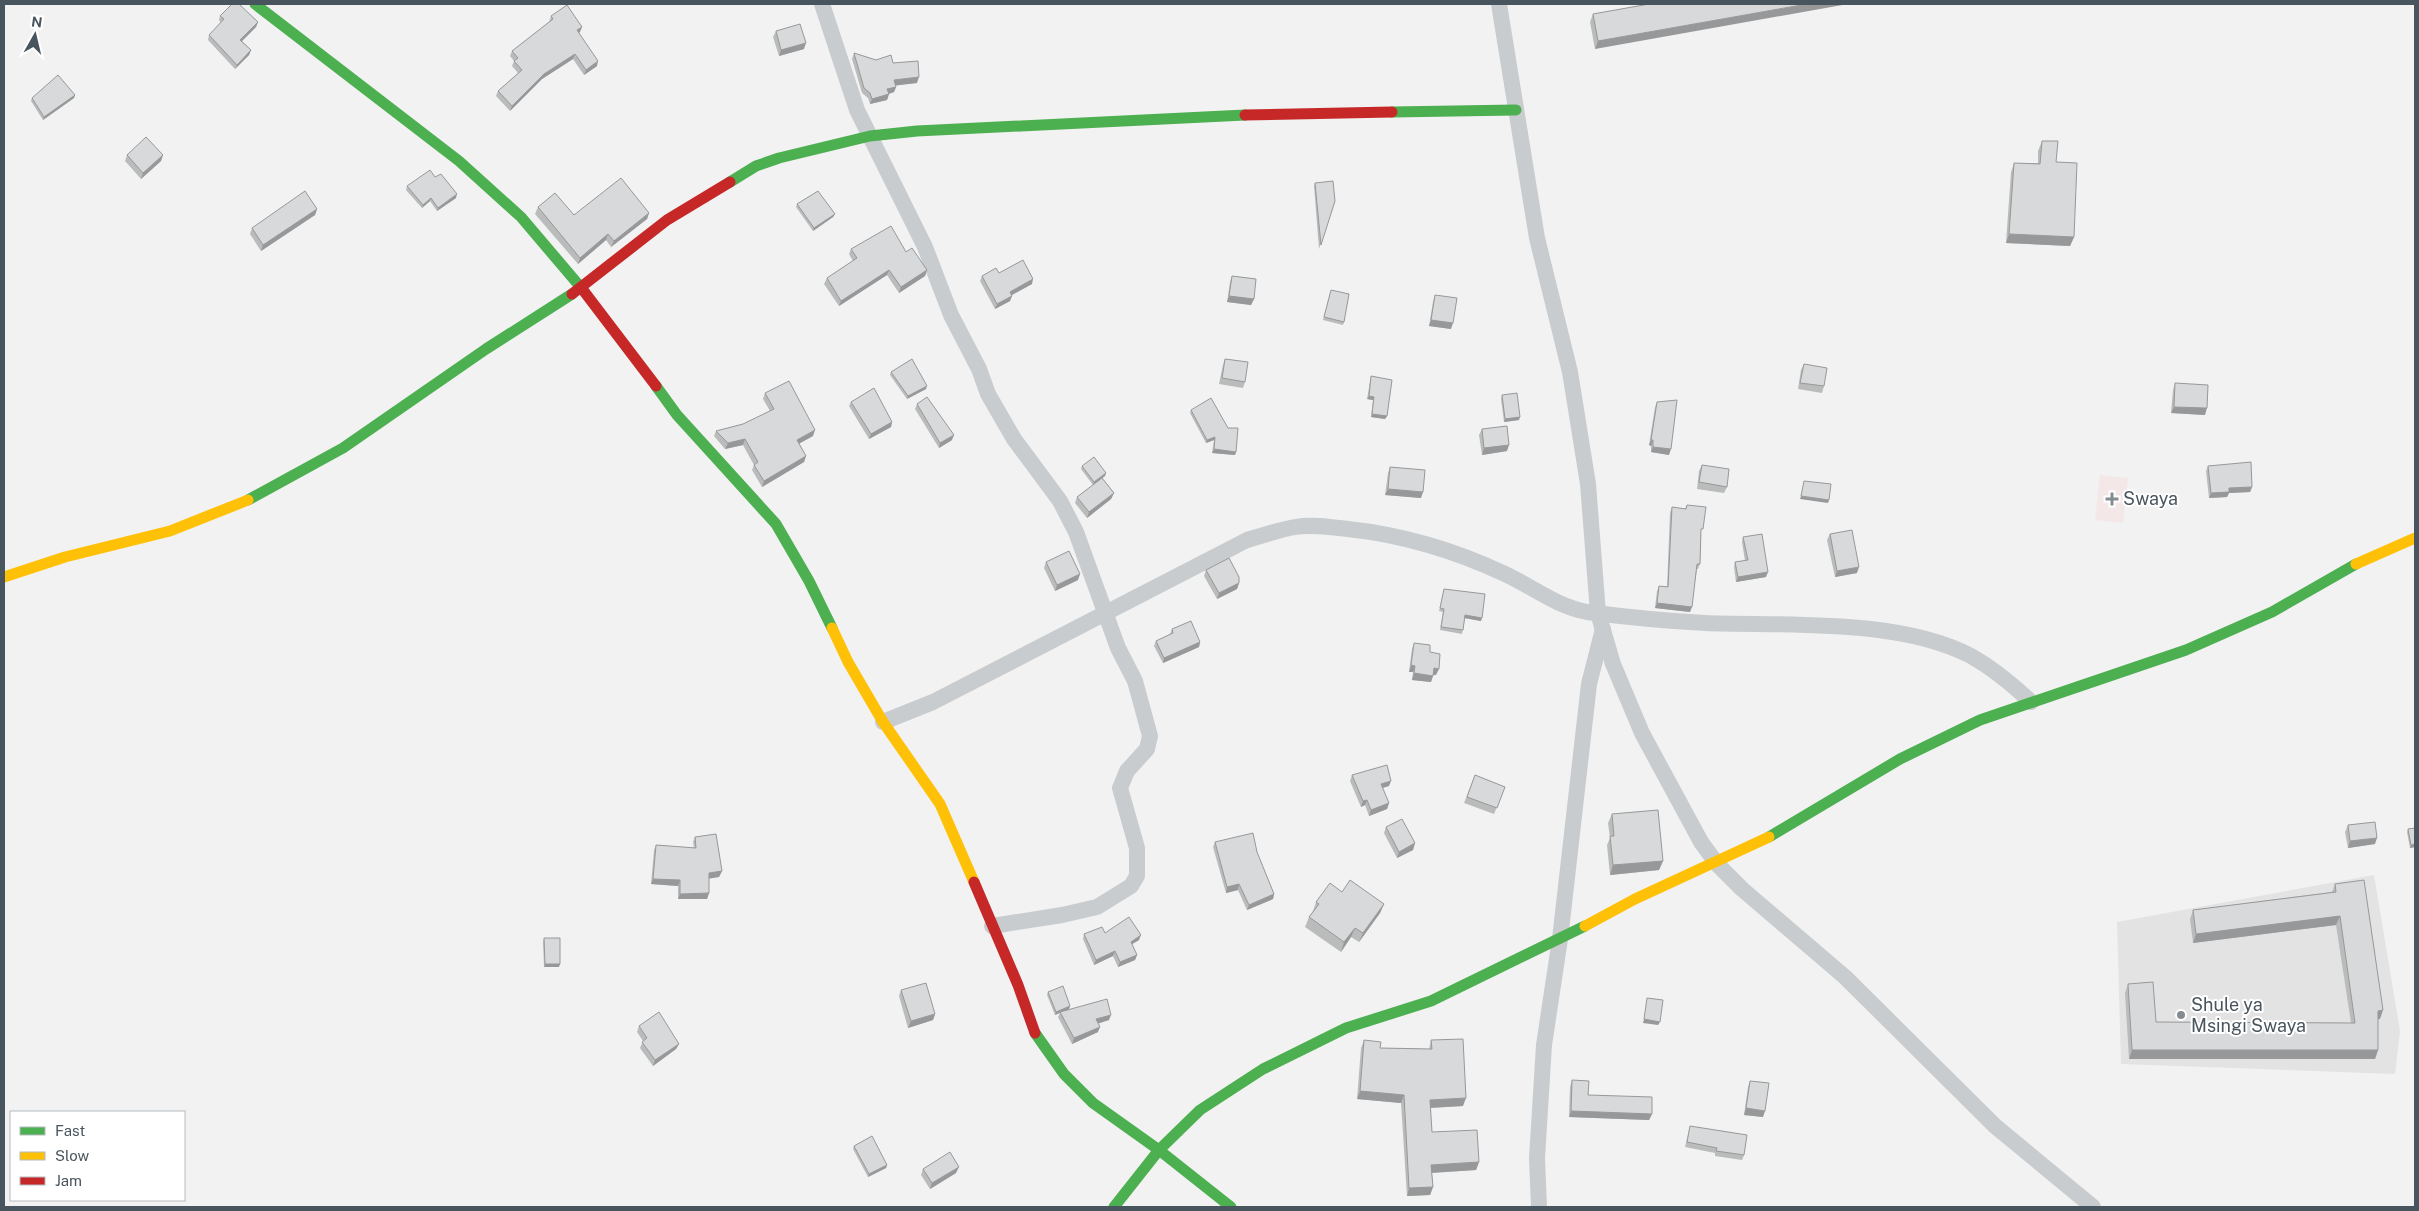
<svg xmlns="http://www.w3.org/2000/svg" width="2419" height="1211" viewBox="0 0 2419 1211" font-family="'Public Sans',sans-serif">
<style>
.education{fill:#e4e3e4}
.medical{fill:#f4e7e7}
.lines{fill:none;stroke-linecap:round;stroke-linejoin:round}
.street{stroke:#c9ccce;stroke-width:16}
.fast{stroke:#4caf50;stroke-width:11}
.slow{stroke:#ffc107;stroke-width:11}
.jam{stroke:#c62828;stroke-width:11}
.wall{fill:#babbbb}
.shaded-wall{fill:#979899}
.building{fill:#d8d9da;stroke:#979899}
.poi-dot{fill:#848c92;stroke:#fff;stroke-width:2}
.labels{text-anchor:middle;stroke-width:4;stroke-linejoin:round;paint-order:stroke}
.poi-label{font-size:18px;fill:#49555e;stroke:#fff;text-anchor:start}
</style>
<rect width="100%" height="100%" fill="#f2f2f2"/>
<path class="education" d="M2374 875 2400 1031 2395 1074 2121 1064 2117 922Z"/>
<path class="medical" d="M2100 475 2128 478 2123 523 2095 520Z"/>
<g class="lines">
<g class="street">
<path d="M822 4 857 110 925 247 951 315 979 369 988 394 1014 439 1060 501 1076 532 1118 648 1135 681 1150 736 1147 749 1127 771 1120 788 1137 848V876L1131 886 1097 907 1062 915 992 926"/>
<path d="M1499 4 1537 238 1570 372 1588 484 1598 613 1613 664 1642 733 1701 842 1717 864 1742 889 1845 977 1995 1126 2093 1207"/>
<path d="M883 722 933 702 1247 540C1263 535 1279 530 1295 527 1312 524 1332 527 1348 529 1404 535 1454 550 1505 574 1533 587 1556 606 1587 612 1626 617 1666 621 1705 623 1786 626 1898 618 1971 656 1994 669 2013 685 2031 702"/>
<path d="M1539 1207 1537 1158 1544 1045 1560 939 1589 684 1603 629"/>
</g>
<g class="fast">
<path d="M255 4 459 161 521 217 583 290"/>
<path d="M1392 112 1516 110"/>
<path d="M730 182 756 166 779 158 870 136 917 131 1245 115"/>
<path d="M656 386 677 415 776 524 809 581 832 628"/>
<path d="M248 500 343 448 486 349 572 294"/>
<path d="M1769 837 1900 759 1980 720 2186 650 2272 612 2356 564"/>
<path d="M1035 1033 1064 1074 1093 1103 1159 1150 1231 1207"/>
<path d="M1114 1207 1159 1150 1200 1110 1263 1069 1346 1028 1431 1001 1585 926"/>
</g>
<g class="slow">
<path d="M2356 564 2415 538"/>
<path d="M4 577 65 557 170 531 248 500"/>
<path d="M832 628 848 662 883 722 940 804 974 882"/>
<path d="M1585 926 1635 899 1769 837"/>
</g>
<g class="jam">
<path d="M1245 115 1392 112"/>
<path d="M583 290 656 386"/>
<path d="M572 294 667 220 730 182"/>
<path d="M974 882 1018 985 1035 1033"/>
</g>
</g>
<g class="wall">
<path d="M1649 4 1595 49 1590 22 1593 14Z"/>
<path d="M220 16 258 22 256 27 242 41 251 50 249 55 235 69 208 40 209 35 221 23 219 20Z"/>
<path d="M551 16 580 32 579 33 597 66 584 75 573 59 542 79 510 111 496 96 498 91 518 73 512 66 514 61 510 56 512 51 549 22Z"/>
<path d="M776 31 804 49 779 56 773 37Z"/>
<path d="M854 53 876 60 893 63 917 83 895 85 896 87 894 92 889 94 887 100 870 104 868 98 862 93 852 59Z"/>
<path d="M75 95 74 98 43 120 31 101 32 98Z"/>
<path d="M2042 141 2056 162 2074 237 2070 246 2006 243 2011 172 2014 163H2038V151Z"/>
<path d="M127 155H163L161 161 141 179 125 161Z"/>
<path d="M435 177 456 198 437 211 430 201 422 208 406 190 407 186Z"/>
<path d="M1315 183 1335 201 1319 249 1314 186Z"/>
<path d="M797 204 835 214 833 217 813 231 796 207Z"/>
<path d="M538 207 574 215 649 213 647 219 611 247 606 240 578 264 535 214Z"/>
<path d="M317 209 315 215 261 251 250 234 252 228Z"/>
<path d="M851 249 906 252 927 270 925 276 899 293 887 275 839 306 824 284 827 278 853 261 849 254Z"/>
<path d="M999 273 1032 284 1012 295 1010 301 995 309 980 281 982 276Z"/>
<path d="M1232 276 1254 299 1251 305 1227 302 1230 282Z"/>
<path d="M1330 293 1344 322 1343 325 1323 320Z"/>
<path d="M1435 295 1451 329 1429 326 1433 302Z"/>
<path d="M1225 359 1245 382 1243 388 1219 384 1223 365Z"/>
<path d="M1804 364 1824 386 1822 393 1798 389 1801 370Z"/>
<path d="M891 372 926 389 907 399 890 375Z"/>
<path d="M1371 376 1387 416 1385 419 1371 417 1373 400 1367 399Z"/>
<path d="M2175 383 2205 415 2171 413 2173 390Z"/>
<path d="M765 393 813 436 799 443 806 456 804 462 762 487 752 470 754 465 743 445 725 449 714 436 716 431 743 424 770 411 763 399Z"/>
<path d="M1502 395 1519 420 1504 422 1501 399Z"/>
<path d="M851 402 892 422 891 427 869 439 849 406Z"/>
<path d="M1657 402 1669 455 1651 452V446L1649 445 1655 407Z"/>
<path d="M917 404 952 440 939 448 915 409Z"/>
<path d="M1191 410 1236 452 1235 455 1212 453 1214 440 1206 443 1190 413Z"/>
<path d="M1482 429 1507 451 1482 455 1479 435Z"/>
<path d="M1702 465 1727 487 1724 493 1697 489 1699 471Z"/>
<path d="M1082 466 1106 473 1105 476 1102 478 1114 493 1111 499 1087 518 1075 503 1077 497 1093 485 1081 469Z"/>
<path d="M2208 466 2252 487 2250 492 2229 493 2227 497 2209 498 2206 471Z"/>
<path d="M1390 467 1421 498 1385 495 1388 473Z"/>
<path d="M1687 505 1701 535 1700 564 1698 569H1697L1690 612 1655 608 1657 591 1659 586 1667 587 1670 513 1672 507 1685 509Z"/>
<path d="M1830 534 1857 573 1835 577 1827 540Z"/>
<path d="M1743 537 1766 577 1736 582 1734 567 1735 562 1745 561 1742 542Z"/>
<path d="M1046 562 1078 580 1055 591 1044 568Z"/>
<path d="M1206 570 1239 583 1237 589 1217 599 1204 576Z"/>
<path d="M1444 589 1481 621 1465 618 1462 634 1440 630 1443 612 1439 611Z"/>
<path d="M1172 629 1200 642 1199 647 1163 663 1154 646 1156 641 1170 634Z"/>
<path d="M1414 643 1430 652 1436 675H1433L1431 682 1412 680 1413 672H1409L1412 649Z"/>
<path d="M1352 775 1389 786 1382 788 1389 803 1387 809 1369 816 1365 805 1361 807 1350 781Z"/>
<path d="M1475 775 1505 787 1494 814 1464 803Z"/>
<path d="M1612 814 1663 861 1659 870 1610 875 1607 845 1610 838 1608 823Z"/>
<path d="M2348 825 2375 844 2348 848 2345 832Z"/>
<path d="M1386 827 1415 843 1413 850 1397 858 1384 833Z"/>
<path d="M2415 828V847L2410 848 2407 832 2408 829Z"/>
<path d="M695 837 722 871 719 877 709 878V893L707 899H678V886L651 884 654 850 656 845 694 848 693 842Z"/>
<path d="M1215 842 1257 852 1274 894 1273 899 1247 910 1238 890 1226 893 1213 847Z"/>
<path d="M2335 884 2380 1019H2378V1050L2375 1059H2129L2125 993 2128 984 2156 1022 2351 1023 2336 925 2193 943 2190 919 2193 910 2332 892Z"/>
<path d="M1342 892 1384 904 1380 913 1359 942 1351 937 1341 952 1305 927 1309 917 1313 911 1316 902Z"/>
<path d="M1105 933 1139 940 1132 944 1137 955 1135 960 1118 967 1113 956 1094 965 1083 939 1084 934Z"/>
<path d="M544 938 559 967H544L543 942Z"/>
<path d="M901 990 935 1014 933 1020 908 1028 899 996Z"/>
<path d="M1048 992 1070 1006 1069 1009 1109 1020 1098 1023V1032L1072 1044 1058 1017 1060 1013 1055 1015 1047 995Z"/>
<path d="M639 1026 679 1044 676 1049 653 1066 640 1048 643 1041 637 1032Z"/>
<path d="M1364 1040 1380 1048 1429 1049 1431 1040 1463 1106 1430 1108 1432 1132 1479 1162 1476 1170 1432 1173 1433 1187 1430 1195 1407 1196 1401 1103 1357 1099 1361 1048Z"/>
<path d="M1572 1080 1588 1095 1652 1114 1649 1120 1569 1117 1570 1087Z"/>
<path d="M1750 1081 1763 1117 1744 1115 1748 1087Z"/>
<path d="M1690 1126 1744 1155 1742 1160 1715 1156V1153L1685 1147Z"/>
<path d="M854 1146 887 1165 886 1168 868 1177 853 1149Z"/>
<path d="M923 1169 956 1173 930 1189 921 1175Z"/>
</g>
<g class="shaded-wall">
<path d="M1807 4H1848L1595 49 1598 41Z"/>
<path d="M258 22 256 27 238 45 240 40Z"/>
<path d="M582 27 580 32 575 35 577 30Z"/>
<path d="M806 43 804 49 779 56 781 50Z"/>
<path d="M251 50 249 55 235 69 237 65Z"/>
<path d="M575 54 573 59 542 79 510 111 512 106 544 74Z"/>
<path d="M598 61 597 66 584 75 586 70Z"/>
<path d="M919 77 917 83 892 86 894 80Z"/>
<path d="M896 87 894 92 885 95 887 89Z"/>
<path d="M889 94 887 100 870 104 872 99Z"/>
<path d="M75 95 74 98 43 120 44 117Z"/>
<path d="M163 155 161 161 141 179 143 173Z"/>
<path d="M457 194 456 198 437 211 438 208Z"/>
<path d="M431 198 430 201 422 208 423 205Z"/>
<path d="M317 209 315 215 261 251 263 245Z"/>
<path d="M649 213 647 219 611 247 614 241Z"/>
<path d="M835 214 833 217 813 231 814 228Z"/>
<path d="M608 234 606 240 578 264 580 258Z"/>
<path d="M2009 234 2074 237 2070 246 2006 243Z"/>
<path d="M889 270 887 275 839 306 841 301Z"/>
<path d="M927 270 925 276 899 293 901 287Z"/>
<path d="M1033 279 1032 284 1008 297 1010 292Z"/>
<path d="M1012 296 1010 301 995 309 997 304Z"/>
<path d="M1229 296 1254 299 1251 305 1227 302Z"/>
<path d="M1431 320 1453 323 1451 329 1429 326Z"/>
<path d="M927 386 926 389 907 399 908 396Z"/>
<path d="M1369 396 1374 397 1373 400 1367 399Z"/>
<path d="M2174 407 2207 408 2205 415 2171 413Z"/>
<path d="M1372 414 1387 416 1385 419 1371 417Z"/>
<path d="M1520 417 1519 420 1504 422 1505 419Z"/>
<path d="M892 422 891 427 869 439 871 434Z"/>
<path d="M815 430 813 436 795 446 797 440Z"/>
<path d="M954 435 952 440 939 448 940 443Z"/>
<path d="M1215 437 1214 440 1206 443 1207 440Z"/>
<path d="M745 439 743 445 725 449 728 443Z"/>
<path d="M1651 440H1653L1651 446 1649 445Z"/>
<path d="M1509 445 1507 451 1482 455 1484 448Z"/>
<path d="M1653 447 1671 449 1669 455 1651 452Z"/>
<path d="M1214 449 1236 452 1235 455 1212 453Z"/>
<path d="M806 456 804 462 762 487 764 481Z"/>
<path d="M1106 473 1105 476 1093 485 1094 482Z"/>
<path d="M2252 487 2250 492 2229 493 2227 497 2209 498 2211 493 2229 488Z"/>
<path d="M1388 489 1423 492 1421 498 1385 495Z"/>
<path d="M1114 493 1111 499 1087 518 1089 512Z"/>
<path d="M1801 496 1829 500 1828 503 1800 499Z"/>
<path d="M1859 567 1857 573 1835 577 1837 571Z"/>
<path d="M1768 572 1766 577 1736 582 1738 577Z"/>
<path d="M1080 574 1078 580 1055 591 1057 585Z"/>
<path d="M1239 583 1237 589 1217 599 1219 593Z"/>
<path d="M1657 603 1692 607 1690 612 1655 608Z"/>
<path d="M1465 615 1482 618 1481 621 1464 618Z"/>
<path d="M1200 642 1199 647 1163 663 1164 658Z"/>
<path d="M1411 665 1415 666 1413 672H1409Z"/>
<path d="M1434 668 1439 669 1436 675H1432Z"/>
<path d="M1414 673 1433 676 1431 682 1412 680Z"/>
<path d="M1391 781 1389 786 1379 789 1381 784Z"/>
<path d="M1367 800 1365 805 1361 807 1363 801Z"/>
<path d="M1389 803 1387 809 1369 816 1371 810Z"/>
<path d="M2377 838 2375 844 2348 848 2350 841Z"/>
<path d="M1415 843 1413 850 1397 858 1399 852Z"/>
<path d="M2415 844V847L2410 848 2411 845Z"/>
<path d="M1663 861 1659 870 1610 875 1613 865Z"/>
<path d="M722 871 719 877 707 879 709 873Z"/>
<path d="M653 879 680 880 678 886 651 884Z"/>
<path d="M1239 884 1238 890 1226 893 1227 887Z"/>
<path d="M709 893 707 899H678L680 894Z"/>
<path d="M1274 894 1273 899 1247 910 1249 905Z"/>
<path d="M1384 904 1380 913 1359 942 1363 933Z"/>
<path d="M2340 916 2336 925 2193 943 2196 934Z"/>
<path d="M1355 928 1351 937 1341 952 1344 942Z"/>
<path d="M1141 935 1139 940 1129 946 1131 942Z"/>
<path d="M1115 951 1113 956 1094 965 1096 960Z"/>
<path d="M1137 955 1135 960 1118 967 1120 962Z"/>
<path d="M545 964H560L559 967H544Z"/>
<path d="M1070 1006 1069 1009 1055 1015 1056 1012Z"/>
<path d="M2383 1010 2380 1019 2375 1020 2378 1011Z"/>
<path d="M935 1014 933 1020 908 1028 911 1021Z"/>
<path d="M1111 1015 1109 1020 1094 1025 1096 1019Z"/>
<path d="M1644 1019 1660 1022 1658 1025 1643 1023Z"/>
<path d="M1100 1027 1098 1032 1072 1044 1074 1038Z"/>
<path d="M679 1044 676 1049 653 1066 655 1060Z"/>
<path d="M2132 1050H2378L2375 1059H2129Z"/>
<path d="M1360 1091 1404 1095 1401 1103 1357 1099Z"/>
<path d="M1466 1098 1463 1106 1427 1108 1430 1100Z"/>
<path d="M1746 1108 1765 1111 1763 1117 1744 1115Z"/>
<path d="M1571 1111 1652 1114 1649 1120 1569 1117Z"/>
<path d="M1479 1162 1476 1170 1428 1173 1431 1165Z"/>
<path d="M887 1165 886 1168 868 1177 869 1174Z"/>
<path d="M959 1167 956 1173 930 1189 932 1183Z"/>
<path d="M1433 1187 1430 1195 1407 1196 1409 1188Z"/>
</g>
<g class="building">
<path d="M232 4H239L258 22 240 40 251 50 237 65 209 35 224 19 220 16Z"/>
<path d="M1649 4H1807L1598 41 1593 14Z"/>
<path d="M567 5 582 27 577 30 598 61 586 70 575 54 544 74 512 106 498 91 522 70 514 61 518 58 512 51 553 19 551 16Z"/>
<path d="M800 24 806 43 781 50 776 31Z"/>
<path d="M854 53 876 60 891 55 893 63 918 61 919 77 894 80 896 87 887 89 889 94 872 99 870 93 864 88Z"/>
<path d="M58 75 75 95 44 117 32 98Z"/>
<path d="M146 137 163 155 143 173 127 155Z"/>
<path d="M2042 141H2058L2056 162 2077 163 2074 237 2009 234 2014 163 2040 164Z"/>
<path d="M430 170 435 177 441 174 457 194 438 208 431 198 423 205 407 186Z"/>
<path d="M621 178 649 213 614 241 608 234 580 258 538 207 555 193 574 215Z"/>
<path d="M1333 181 1335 201 1321 245 1315 183Z"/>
<path d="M305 191 317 209 263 245 252 228Z"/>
<path d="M818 191 835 214 814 228 797 204Z"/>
<path d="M891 226 906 252 912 248 927 270 901 287 889 270 841 301 827 278 857 258 851 249Z"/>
<path d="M1023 260 1033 279 1010 292 1012 296 997 304 982 276 996 268 999 273Z"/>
<path d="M1232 276 1256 279 1254 299 1229 296Z"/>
<path d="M1331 290 1349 294 1344 322 1324 317Z"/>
<path d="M1435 295 1457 298 1453 323 1431 320Z"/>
<path d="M912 359 927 386 908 396 891 372Z"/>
<path d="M1225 359 1248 362 1245 382 1222 378Z"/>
<path d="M1804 364 1827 368 1824 386 1800 383Z"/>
<path d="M1371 376 1392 380 1387 416 1372 414 1374 397 1369 396Z"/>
<path d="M789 381 815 430 797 440 806 456 764 481 754 465 758 462 745 439 728 443 716 431 743 424 774 409 765 393Z"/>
<path d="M2175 383 2208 385 2207 408 2174 407Z"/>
<path d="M874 388 892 422 871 434 851 402Z"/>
<path d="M1517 393 1520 417 1505 419 1502 395Z"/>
<path d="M927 397 954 435 940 443 917 404Z"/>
<path d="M1211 398 1228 428H1238L1236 452 1214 449 1215 437 1207 440 1191 410Z"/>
<path d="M1677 400 1671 449 1653 447V440H1651L1657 402Z"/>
<path d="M1507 426 1509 445 1484 448 1482 429Z"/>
<path d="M1094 457 1106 473 1094 482 1082 466Z"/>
<path d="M2251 462 2252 487 2229 488V492L2211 493 2208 466Z"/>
<path d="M1702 465 1729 469 1727 487 1699 482Z"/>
<path d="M1390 467 1425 470 1423 492 1388 489Z"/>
<path d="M1102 478 1114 493 1089 512 1077 497Z"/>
<path d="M1804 481 1831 484 1829 500 1801 496Z"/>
<path d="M1687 505 1706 507 1703 529H1701L1700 564H1697L1692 607 1657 603 1659 586 1668 587 1672 507 1686 509Z"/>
<path d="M1852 530 1859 567 1837 571 1830 534Z"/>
<path d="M1762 534 1768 572 1738 577 1735 562 1748 560 1743 537Z"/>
<path d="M1069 551 1080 574 1057 585 1046 562Z"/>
<path d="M1229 558 1239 577V583L1219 593 1206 570Z"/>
<path d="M1444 589 1485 594 1482 618 1465 615 1463 630 1441 627 1444 609 1440 608Z"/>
<path d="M1191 621 1200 642 1164 658 1156 641 1173 633 1172 629Z"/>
<path d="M1414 643 1430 645V652L1440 654 1439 669 1434 668 1433 676 1414 673 1415 666 1411 665Z"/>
<path d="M1387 765 1391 781 1381 784 1389 803 1371 810 1367 800 1363 801 1352 775Z"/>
<path d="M1475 775 1505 787 1497 808 1467 797Z"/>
<path d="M1658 810 1663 861 1613 865 1610 836H1614L1612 814Z"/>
<path d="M1402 819 1415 843 1399 852 1386 827Z"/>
<path d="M2375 822 2377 838 2350 841 2348 825Z"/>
<path d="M2415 828V844L2411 845 2408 829Z"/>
<path d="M1253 833 1257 852 1274 894 1249 905 1239 884 1227 887 1215 842Z"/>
<path d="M716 834 722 871 709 873V893L680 894V880L653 879 656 845 696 848 695 837Z"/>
<path d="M1350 880 1384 904 1363 933 1355 928 1344 942 1309 917 1319 904 1316 902 1330 883 1342 892Z"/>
<path d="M2364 880 2383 1010 2378 1011V1050H2132L2128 984 2153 982 2156 1022 2355 1023 2340 916 2196 934 2193 910 2336 892 2335 884Z"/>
<path d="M1129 917 1141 935 1131 942 1137 955 1120 962 1115 951 1096 960 1084 934 1102 927 1105 933Z"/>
<path d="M544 938H560V964H545Z"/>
<path d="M926 983 935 1014 911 1021 901 990Z"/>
<path d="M1063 986 1070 1006 1056 1012 1048 992Z"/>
<path d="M1647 998 1663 1000 1660 1022 1644 1019Z"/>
<path d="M1107 999 1111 1015 1096 1019 1100 1027 1074 1038 1060 1012Z"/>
<path d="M659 1012 679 1044 655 1060 642 1042 647 1038 639 1026Z"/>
<path d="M1463 1039 1466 1098 1430 1100 1432 1132 1477 1130 1479 1162 1431 1165 1433 1187 1409 1188 1404 1095 1360 1091 1364 1040 1381 1042 1380 1048 1432 1049 1431 1040Z"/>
<path d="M1572 1080 1589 1081 1588 1095 1652 1097V1114L1571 1111Z"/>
<path d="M1750 1081 1769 1083 1765 1111 1746 1108Z"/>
<path d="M1690 1126 1747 1135 1744 1155 1716 1151 1717 1148 1687 1142Z"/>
<path d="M872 1136 887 1165 869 1174 854 1146Z"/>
<path d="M950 1152 959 1167 932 1183 923 1169Z"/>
</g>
<g class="poi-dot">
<path d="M2109.5 491.5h5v5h5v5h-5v5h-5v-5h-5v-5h5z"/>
<circle cx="2181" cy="1015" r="5"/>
</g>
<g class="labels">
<g class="poi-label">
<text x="2123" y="505">Swaya</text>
<text x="2191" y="1011">Shule ya<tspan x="2191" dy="21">Msingi Swaya</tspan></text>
</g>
</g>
<rect width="2419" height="1211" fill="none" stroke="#49555e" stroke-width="10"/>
<rect x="10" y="1111" width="175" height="90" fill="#ffffff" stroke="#b6bbbf"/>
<rect x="20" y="1127" width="25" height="8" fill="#4caf50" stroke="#b6bbbf"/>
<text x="55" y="1136" font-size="15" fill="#49555e">Fast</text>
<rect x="20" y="1152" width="25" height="8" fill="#ffc107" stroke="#b6bbbf"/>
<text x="55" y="1161" font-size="15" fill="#49555e">Slow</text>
<rect x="20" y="1177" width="25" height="8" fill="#c62828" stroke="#b6bbbf"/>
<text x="55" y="1186" font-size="15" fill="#49555e">Jam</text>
<g transform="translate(35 35) rotate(8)" stroke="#ffffff" stroke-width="4" paint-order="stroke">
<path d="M0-4L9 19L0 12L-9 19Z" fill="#49555e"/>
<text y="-8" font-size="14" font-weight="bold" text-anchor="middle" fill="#49555e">N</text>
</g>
</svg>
